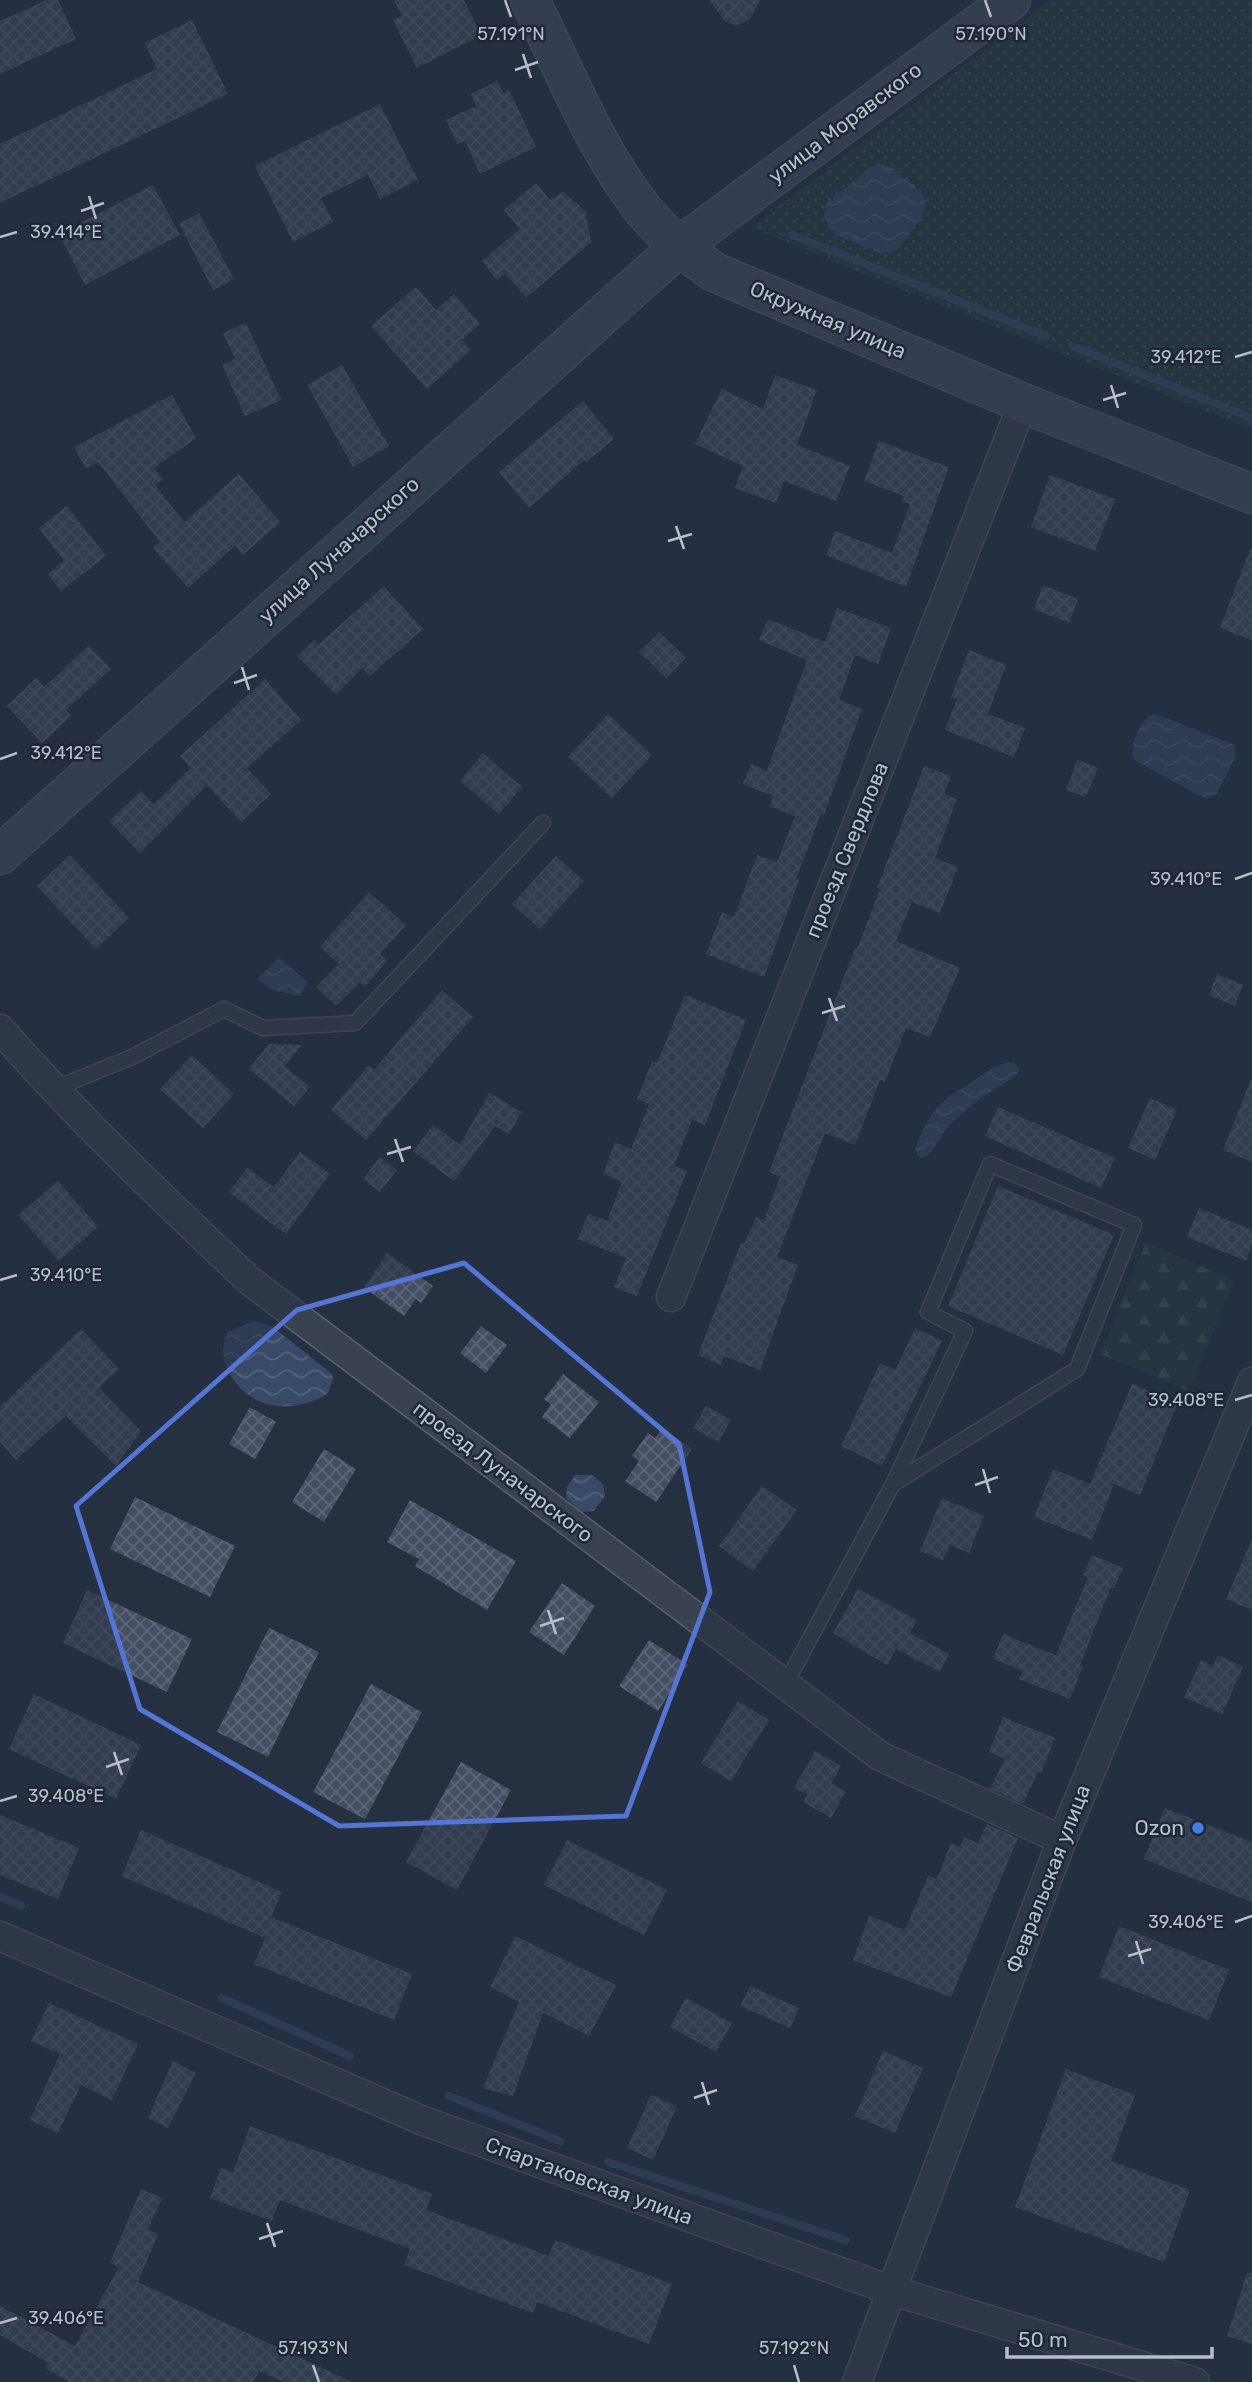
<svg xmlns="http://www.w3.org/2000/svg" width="1252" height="2382" viewBox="0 0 1252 2382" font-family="Rubik,sans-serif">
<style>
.grass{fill:url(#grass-dots)}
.forest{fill:url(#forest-firs)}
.water{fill:url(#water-waves)}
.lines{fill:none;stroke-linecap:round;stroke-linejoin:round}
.stream{stroke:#394a69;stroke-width:8}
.building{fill:url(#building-cross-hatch)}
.lane-casing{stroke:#57606e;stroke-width:17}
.street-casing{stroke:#57606e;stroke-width:31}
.secondary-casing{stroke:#57606e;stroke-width:41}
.lane{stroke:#3a4251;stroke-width:14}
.street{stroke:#3a4251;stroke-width:28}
.secondary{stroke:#485164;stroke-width:38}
.marked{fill:none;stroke:#5375d3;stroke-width:5;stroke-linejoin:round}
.ticks{fill:none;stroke:#b6bdcb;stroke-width:2.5}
.shop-dot{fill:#3f7fe0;stroke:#1e2736;stroke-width:2.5}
.labels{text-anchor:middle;stroke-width:5;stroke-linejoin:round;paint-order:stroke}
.street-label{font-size:21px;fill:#b6bdcb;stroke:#1e2736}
.poi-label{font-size:21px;fill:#b6bdcb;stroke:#1e2736;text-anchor:end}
.ticks-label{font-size:18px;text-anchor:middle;fill:#b6bdcb;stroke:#1e2736;stroke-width:5;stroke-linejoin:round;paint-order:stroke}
</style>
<defs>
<pattern id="grass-dots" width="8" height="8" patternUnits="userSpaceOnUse" patternTransform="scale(1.75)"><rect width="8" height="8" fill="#273e42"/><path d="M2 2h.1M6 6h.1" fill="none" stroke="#44585c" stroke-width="1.8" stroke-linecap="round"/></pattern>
<pattern id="forest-firs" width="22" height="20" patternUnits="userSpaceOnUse" patternTransform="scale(1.75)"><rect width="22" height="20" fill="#273e42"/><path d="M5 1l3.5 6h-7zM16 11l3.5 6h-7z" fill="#44585c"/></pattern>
<pattern id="water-waves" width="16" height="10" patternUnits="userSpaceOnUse" patternTransform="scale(1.75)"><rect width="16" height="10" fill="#394a69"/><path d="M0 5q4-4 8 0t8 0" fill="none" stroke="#53627d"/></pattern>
<pattern id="building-cross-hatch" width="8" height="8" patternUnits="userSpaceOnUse" patternTransform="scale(1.75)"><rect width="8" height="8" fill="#444f63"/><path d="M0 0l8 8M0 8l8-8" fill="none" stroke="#5d6678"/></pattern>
</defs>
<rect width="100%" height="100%" fill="#253041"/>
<path class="grass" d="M1051 0H1252V429L883 282 751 227Z"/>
<path class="forest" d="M1146 1243 1234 1280 1189 1391 1100 1354Z"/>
<g class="water">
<path d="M879 165 889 166 921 192 926 203 922 217 899 248 891 252 879 253 841 237 829 228 824 215 827 203 868 169Z"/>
<path d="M1155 714 1235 745 1236 756 1216 795 1205 798 1194 793 1133 759C1130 745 1140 717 1155 714Z"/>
<path d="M279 958 307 982 300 996 272 990 257 979Z"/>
<path d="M1014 1062 1019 1070 1017 1075C993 1090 966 1107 947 1128 939 1138 934 1153 923 1158L918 1156 915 1148C933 1108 937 1103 975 1080 989 1071 996 1063 1014 1062Z"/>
<path d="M256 1321 273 1327 332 1374 333 1379 328 1393C314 1404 287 1409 270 1405 240 1398 210 1360 229 1331Z"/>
<path d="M575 1475H592L603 1484 605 1496 594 1511 582 1512 566 1498 567 1487Z"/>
</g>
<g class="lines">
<g class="stream">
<path d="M792 235 1046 336"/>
<path d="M1072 346 1252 418"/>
<path d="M0 1897 21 1906"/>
<path d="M222 1998 350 2056"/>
<path d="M449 2096 560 2141"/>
<path d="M608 2162 845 2240"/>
</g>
</g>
<g class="building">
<path d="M47 0H58L76 39 0 74V21Z"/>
<path d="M394 0H464L481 35 417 68 393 20 402 16Z"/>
<path d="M709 0H760L751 18 741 24 736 25 726 22Z"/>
<path d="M192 20 228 94 0 203V144L157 69 145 43Z"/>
<path d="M498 81 503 93 509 90 536 147 480 174 465 141 457 144 446 120 476 106 471 94Z"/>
<path d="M380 104 418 180 380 199 368 175 321 198 333 222 293 242 255 166Z"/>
<path d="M536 183 550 200 563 192 579 205 586 213 591 242 526 298 505 273 497 280 482 261 520 229 504 210Z"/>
<path d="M153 185 180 235 85 285 59 234Z"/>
<path d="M199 213 234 279 213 290 179 224Z"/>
<path d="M416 287 436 310 454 294 480 324 462 340 471 350 427 389 371 326Z"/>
<path d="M246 323 281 400 245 416 222 365 235 359 223 333Z"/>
<path d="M342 365 389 446 353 467 307 385Z"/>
<path d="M775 375 817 390 797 445 850 466 836 501 784 481 776 503 735 488 743 466 695 444 722 389 763 409Z"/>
<path d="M172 395 196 438 154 468 163 479 155 485 184 522 239 474 280 522 243 555 235 546 188 588 153 548 160 542 98 462 86 469 74 447Z"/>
<path d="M583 401 614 439 586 462 584 460 529 508 499 472Z"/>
<path d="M879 441 949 467 906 587 826 555 835 531 892 553 910 504 902 502 904 496 864 481Z"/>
<path d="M1050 475 1115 499 1095 551 1031 527Z"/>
<path d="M67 506 106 556 61 591 48 574 64 561 39 528Z"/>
<path d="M1250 549 1252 550V640L1220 628Z"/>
<path d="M1043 585 1078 599 1069 623 1034 609Z"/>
<path d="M384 586 423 629 370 676 362 668 336 695 297 656 314 640 319 644Z"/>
<path d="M837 608 891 628 878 664 855 655 839 700 862 709 824 815 821 814 796 879 799 880 764 977 706 954 722 912 734 917 757 855 777 862 795 816 770 806 773 796 743 784 751 764 767 770 807 660 759 640 768 619 825 642Z"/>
<path d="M659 632 686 658 666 678 639 652Z"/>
<path d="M89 646 111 669 66 710 71 716 42 743 7 706 36 678 44 687Z"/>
<path d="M969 650 1006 665 988 714 1025 728 1014 757 945 730 957 699 951 697Z"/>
<path d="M265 679 301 720 247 768 271 794 241 822 207 785 140 853 109 821 141 791 154 804 191 768 180 756Z"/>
<path d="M608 714 652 755 612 798 568 757Z"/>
<path d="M483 753 522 787 499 814 460 781Z"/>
<path d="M1077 760 1098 768 1086 797 1066 790Z"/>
<path d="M924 766 951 776 944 794 957 799 935 858 958 867 940 913 912 902 896 941 960 968 930 1037 906 1028 885 1082 880 1080 855 1145 825 1133 777 1257 798 1265 760 1370 724 1356 721 1365 698 1355 741 1243 744 1244 756 1217 764 1220 780 1177 769 1172 855 948 857 949 880 889 877 888Z"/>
<path d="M70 855 129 918 96 949 37 886Z"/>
<path d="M556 856 584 881 540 929 512 904Z"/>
<path d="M369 892 406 925 380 954 387 961 365 987 360 982 336 1006 316 987 339 964 320 947Z"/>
<path d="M1217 974 1243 985 1235 1006 1209 995Z"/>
<path d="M442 990 473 1017 366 1140 331 1110 369 1065 374 1070Z"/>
<path d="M685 995 746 1020 705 1125 692 1120 674 1166 687 1171 637 1296 614 1287 626 1258 578 1239 588 1214 607 1221 622 1182 603 1174 615 1142 631 1149 649 1104 637 1099 652 1061 657 1063Z"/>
<path d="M269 1044 302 1045 285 1066 310 1087 294 1106 249 1069Z"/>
<path d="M192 1055 234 1094 203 1128 160 1089Z"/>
<path d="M1251 1079 1252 1080V1162L1223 1150Z"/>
<path d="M489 1093 522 1112 509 1134 495 1126 454 1181 413 1151 433 1125 460 1145Z"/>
<path d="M1150 1098 1177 1110 1155 1160 1128 1148Z"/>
<path d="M998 1107 1115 1158 1101 1188 985 1136Z"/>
<path d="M300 1152 330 1174 286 1234 229 1192 247 1168 274 1187Z"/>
<path d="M380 1157 397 1170 380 1192 363 1179Z"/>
<path d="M58 1181 98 1227 59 1261 18 1215Z"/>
<path d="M998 1186 1114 1235 1063 1355 948 1306Z"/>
<path d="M1199 1208 1252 1230V1245L1246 1261 1187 1237Z"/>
<path d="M387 1253 433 1286 421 1303 416 1299 404 1316 364 1288Z"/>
<path d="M481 1326 507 1345 486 1373 460 1353Z"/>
<path d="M915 1328 942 1341 882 1466 841 1446 880 1363 895 1370Z"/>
<path d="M81 1329 119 1369 99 1388 141 1431 116 1466 66 1416 16 1460 0 1442V1407Z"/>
<path d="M563 1374 599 1402 570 1438 542 1417 551 1404 544 1399Z"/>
<path d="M1132 1384 1178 1402 1140 1495 1114 1484 1092 1540 1034 1517 1053 1469 1090 1484Z"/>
<path d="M706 1406 731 1420 718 1442 693 1428Z"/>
<path d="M250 1407 276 1422 255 1459 229 1444Z"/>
<path d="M662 1428 692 1449 656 1502 625 1481 639 1461 632 1456 648 1433 655 1438Z"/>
<path d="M324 1449 356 1469 324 1522 292 1502Z"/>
<path d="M762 1486 797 1510 753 1571 719 1546Z"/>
<path d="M135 1497 235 1546 210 1597 110 1549Z"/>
<path d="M942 1498 984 1516 969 1553 950 1545 943 1560 920 1551Z"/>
<path d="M410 1500 516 1561 487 1610 415 1566 419 1559 387 1542Z"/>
<path d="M1252 1539V1610L1226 1599Z"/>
<path d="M1092 1555 1123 1568 1114 1588 1111 1587 1080 1665 1083 1666 1070 1699 1019 1679 1023 1671 993 1659 1003 1634 1056 1655 1088 1577 1083 1575Z"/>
<path d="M562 1583 595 1606 564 1655 529 1632Z"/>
<path d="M858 1589 917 1620 910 1633 949 1654 940 1672 896 1649 887 1665 833 1633Z"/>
<path d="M87 1590 192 1639 167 1692 63 1643Z"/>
<path d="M269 1628 319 1652 268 1757 217 1732Z"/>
<path d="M649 1640 688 1665 658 1711 619 1686Z"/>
<path d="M1218 1655 1243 1667 1222 1714 1184 1697 1201 1660 1213 1666Z"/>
<path d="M371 1684 422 1712 365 1819 313 1792Z"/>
<path d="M34 1694 141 1745 116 1799 9 1749Z"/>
<path d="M738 1701 769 1720 731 1781 701 1763Z"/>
<path d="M1003 1717 1055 1738 1041 1773 1038 1772 1023 1804 990 1789 1005 1759 989 1752Z"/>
<path d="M815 1751 841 1766 831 1783 846 1792 831 1818 803 1802 807 1795 794 1788Z"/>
<path d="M461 1762 511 1790 457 1890 406 1862Z"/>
<path d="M1165 1808 1252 1842V1902L1144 1859Z"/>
<path d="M0 1815 79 1848 58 1899 0 1875Z"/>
<path d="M987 1824 1018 1838 951 1997 853 1960 869 1916 905 1930 928 1876 937 1879 951 1843 960 1847 964 1837 978 1843Z"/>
<path d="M141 1830 282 1892 271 1917 412 1974 394 2020 254 1964 265 1938 122 1876Z"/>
<path d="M567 1840 667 1890 644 1935 544 1885Z"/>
<path d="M1119 1926 1229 1970 1209 2020 1099 1977Z"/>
<path d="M515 1936 616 1985 589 2036 543 2013 513 2096 483 2088 519 2002 490 1987Z"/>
<path d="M750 1986 799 2008 790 2028 740 2006Z"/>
<path d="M686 1998 732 2023 716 2052 670 2027Z"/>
<path d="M49 2003 138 2044 112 2100 81 2085 58 2133 30 2120 60 2054 31 2041Z"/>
<path d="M883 2051 923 2068 895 2133 855 2116Z"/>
<path d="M173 2061 196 2073 168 2128 148 2118Z"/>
<path d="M1066 2069 1135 2095 1111 2161 1190 2190 1164 2262 1015 2207Z"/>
<path d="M651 2095 677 2106 653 2160 627 2148Z"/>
<path d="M250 2126 432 2194 426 2210 549 2256 555 2240 672 2284 649 2344 537 2302 533 2313 404 2265 410 2249 280 2200 272 2221 210 2198 221 2168 233 2172Z"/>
<path d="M141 2189 162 2198 148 2230 158 2234 138 2282 352 2382H284L259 2371 253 2382H69L45 2368 48 2363 0 2335V2306L75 2346 119 2267 110 2263Z"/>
<path d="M1247 2273H1252V2344L1227 2336Z"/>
</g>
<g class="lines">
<g class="lane-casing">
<g id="lane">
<path d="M54 1089 132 1057 224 1009 263 1028 355 1023 543 823"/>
<path d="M785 1685 893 1484 965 1331 928 1312 990 1164 1134 1225 1077 1369 893 1484"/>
</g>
</g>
<g class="street-casing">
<g id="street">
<path d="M0 1029C78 1118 164 1200 250 1281L880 1756 1062 1840"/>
<path d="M671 1297 1023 403"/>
<path d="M0 1936 421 2120 893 2291 1195 2382"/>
<path d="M857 2382 1062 1840 1252 1382"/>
</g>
</g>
<g class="secondary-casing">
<g id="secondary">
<path d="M530 0C565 71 595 150 645 212 665 236 689 254 714 272L1023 403 1252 494"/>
<path d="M0 855 679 247 1011 0"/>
</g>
</g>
<use href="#lane" class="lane"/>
<use href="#street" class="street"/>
<use href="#secondary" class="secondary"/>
</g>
<path d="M0 0H1252V2382H0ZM464 1263 679 1444 710 1592 626 1816 339 1826 140 1709 76 1506 297 1310Z" fill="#253041" fill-opacity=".55" fill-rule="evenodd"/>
<path class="marked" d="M464 1263 679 1444 710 1592 626 1816 339 1826 140 1709 76 1506 297 1310Z"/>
<path class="ticks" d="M505 0 511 17M985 0 991 17M523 54 531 78M515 70 538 62M89 196 96 219M81 211 104 203M0 237 17 232M1235 357 1252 352M1111 385 1118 408M1103 400 1126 393M676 526 684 549M668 541 692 534M242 667 249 690M234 683 257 675M0 759 17 753M1235 879 1252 873M829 998 837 1021M822 1013 845 1006M395 1139 403 1162M387 1154 411 1147M0 1280 17 1275M1235 1400 1252 1395M983 1469 990 1493M975 1485 998 1477M548 1610 556 1634M540 1626 564 1618M114 1752 122 1775M106 1767 129 1759M0 1801 17 1796M1235 1922 1252 1916M1136 1941 1143 1964M1128 1956 1151 1949M702 2082 709 2105M694 2098 717 2090M267 2223 275 2247M259 2239 283 2231M0 2323 17 2318M313 2365 319 2382M794 2365 799 2382"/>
<circle class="shop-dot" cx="1198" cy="1828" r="7"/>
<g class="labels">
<g class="street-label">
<text transform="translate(845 123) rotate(-37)" y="7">улица Моравского</text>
<text transform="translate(828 320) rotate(23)" y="7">Окружная улица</text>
<text transform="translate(339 550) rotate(-42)" y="7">улица Луначарского</text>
<text transform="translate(847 850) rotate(-68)" y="7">проезд Свердлова</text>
<text transform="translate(503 1472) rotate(37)" y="7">проезд Луначарского</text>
<text transform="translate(1048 1879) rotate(-69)" y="7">Февральская улица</text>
<text transform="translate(589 2181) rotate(20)" y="7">Спартаковская улица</text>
</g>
<g class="poi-label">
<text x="1184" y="1835">Ozon</text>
</g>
</g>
<g class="ticks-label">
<text x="511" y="40">57.191°N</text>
<text x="991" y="40">57.190°N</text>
<text x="66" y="238">39.414°E</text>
<text x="1186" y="363">39.412°E</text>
<text x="66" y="759">39.412°E</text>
<text x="1186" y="885">39.410°E</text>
<text x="66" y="1281">39.410°E</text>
<text x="1186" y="1406">39.408°E</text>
<text x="66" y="1802">39.408°E</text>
<text x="1186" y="1928">39.406°E</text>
<text x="66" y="2324">39.406°E</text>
<text x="313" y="2354">57.193°N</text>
<text x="794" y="2354">57.192°N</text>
</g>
<path d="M1007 2347v10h205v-10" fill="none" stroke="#b6bdcb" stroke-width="3.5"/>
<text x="1018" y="2347" font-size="21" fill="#b6bdcb" stroke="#1e2736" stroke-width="5" paint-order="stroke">50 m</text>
</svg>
